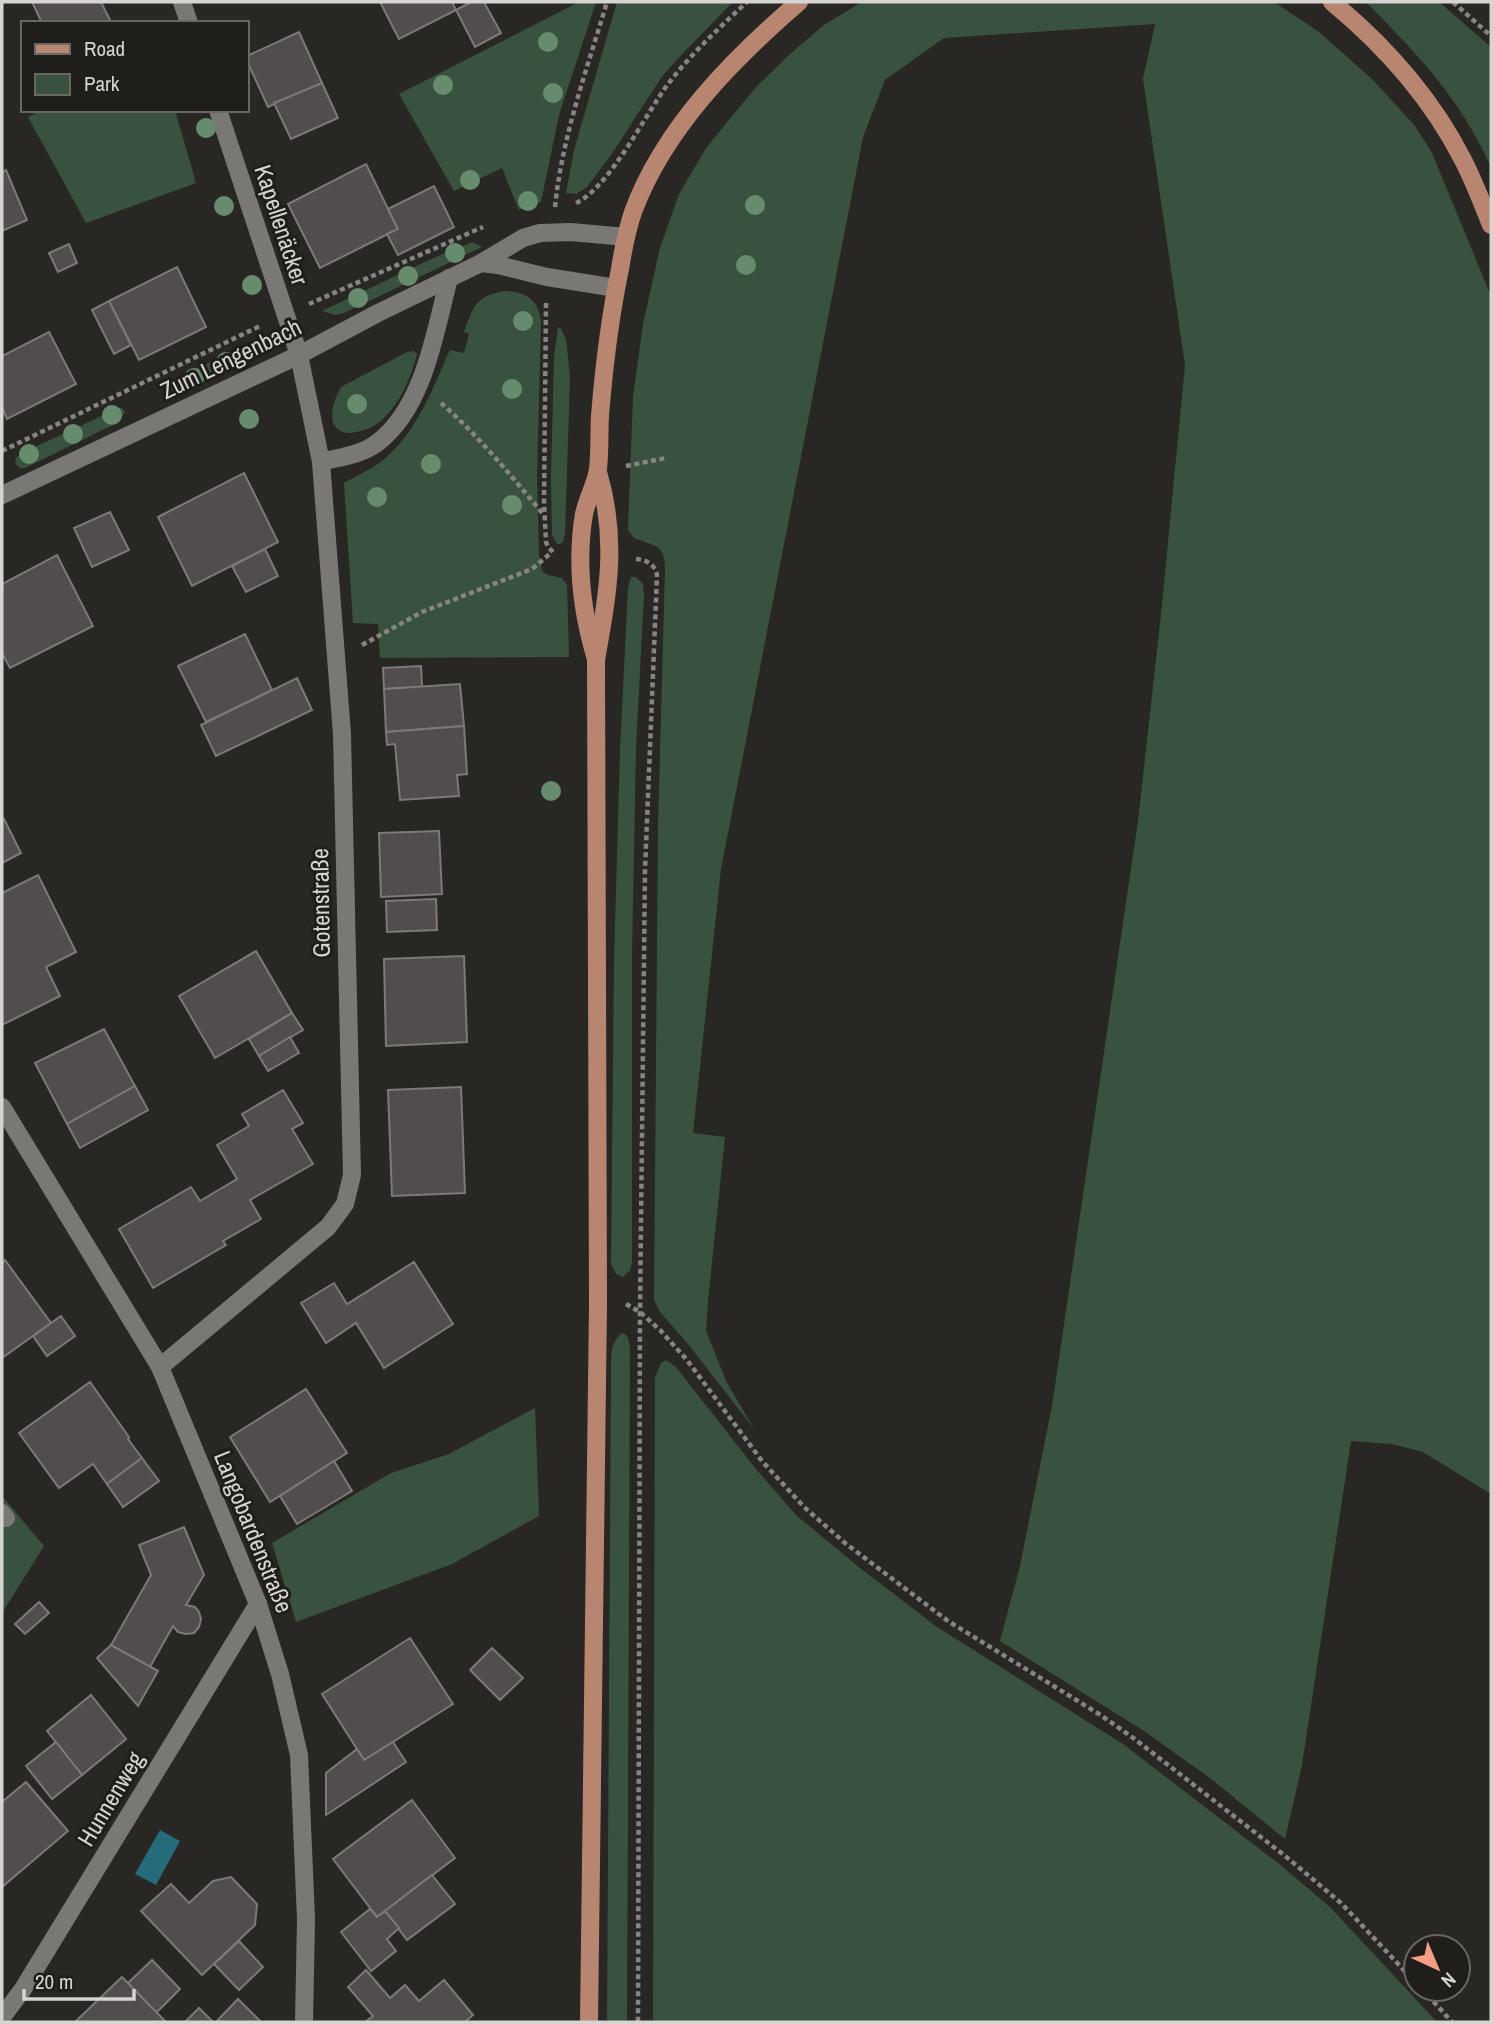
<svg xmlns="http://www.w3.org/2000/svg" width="1493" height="2024" viewBox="0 0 1493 2024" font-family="'Archivo Narrow',sans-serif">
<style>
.green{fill:#39523f}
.water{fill:#266b7a}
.building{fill:#524d4d;stroke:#7e7877;stroke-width:2}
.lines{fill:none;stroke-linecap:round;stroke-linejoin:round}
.path{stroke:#878582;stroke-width:4.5;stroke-dasharray:5 3.5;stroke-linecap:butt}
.minor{stroke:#7a7874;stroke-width:18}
.major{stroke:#b88571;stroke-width:18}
.tree{fill:#678c6d}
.labels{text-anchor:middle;stroke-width:6;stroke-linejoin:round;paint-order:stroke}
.street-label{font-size:24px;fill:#d5d4d1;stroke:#1f1e1a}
</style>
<rect width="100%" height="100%" fill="#292724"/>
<g class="green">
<path d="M579 2H596L559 115 541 202 519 210 502 168 454 191 399 94Z"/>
<path d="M617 2H733L686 50 663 75 611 155 587 187 576 194 566 193 574 150Z"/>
<path d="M862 2H1274L1319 32 1373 80 1415 126 1432 153 1491 296V1494L1423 1452 1392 1444 1351 1441 1302 1765 1285 1839 1210 1778 1144 1731 1000 1641 1020 1566 1052 1406 1138 821 1162 605 1185 365 1143 79 1155 24 944 38 885 80 863 137 721 869 693 1133 725 1137 708 1301 706 1331 727 1383 754 1429 688 1344 660 1312 654 1300 658 827 665 569C665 544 654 546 634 538L628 530 633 397 643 324 660 248 679 194 706 148 756 87 790 54 824 25Z"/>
<path d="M1366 2H1439L1491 47V167C1460 98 1418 55 1366 2Z"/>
<path d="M42 110H175L196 183 86 223 28 117Z"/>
<path d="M472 242 482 247 344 313 335 315 322 311 429 260Z"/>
<path d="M504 291C525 292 538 298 541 321L537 475 539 555 542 571 548 575 562 578 567 585 569 657 380 658 378 624 353 623 344 483C356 476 370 470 382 461 417 433 432 389 450 350L464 353 469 334 464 332C474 306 474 297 504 291Z"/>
<path d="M560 327 566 339 570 377 565 534 563 542 560 544H557L552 535 551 479 554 356 558 328Z"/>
<path d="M230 352H234L238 357 235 362 173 393 168 395 165 393 166 385 171 382Z"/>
<path d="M407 352 414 351 417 354C410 381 397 412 372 427 366 430 357 432 351 433 323 433 332 402 341 387Z"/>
<path d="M119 408H122L125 412 119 422 25 468C20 469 17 467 15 462L16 458 22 453Z"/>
<path d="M631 577H636L643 584 644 596 636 746 632 952V1262L630 1270 623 1277 616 1274 611 1264 614 961 620 750 628 588Z"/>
<path d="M622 1333C629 1334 629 1342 630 1349L627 2022H607L611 1372C611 1358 610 1342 622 1333Z"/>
<path d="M666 1360 676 1367 755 1468 797 1516 860 1568 937 1627 1123 1744 1278 1863 1330 1907 1437 2022H653L655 1378 661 1363Z"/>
<path d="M535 1408 539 1516 452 1564 296 1622 272 1543 391 1473 449 1454Z"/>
<path d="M2 1496 44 1546 2 1613Z"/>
</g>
<path class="water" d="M160 1830 180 1841 156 1885 135 1874Z"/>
<g class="building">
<path d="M32 2H101L110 20 105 23H42Z"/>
<path d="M380 2H452L456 10 399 39Z"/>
<path d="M471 2H484L501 33 475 47 456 10Z"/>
<path d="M299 32 322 83 268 107 247 61V56Z"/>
<path d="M322 83 338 118 291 139 274 103Z"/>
<path d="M366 164 398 229 320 268 288 204Z"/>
<path d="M6 170 27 220 2 231V172Z"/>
<path d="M434 186 454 227 398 255 387 234 398 229 388 209Z"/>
<path d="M69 244 77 263 58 272 49 253Z"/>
<path d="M177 267 206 327 139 360 109 301Z"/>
<path d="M109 301 131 345 114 354 92 310Z"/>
<path d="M49 332 76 384 7 419 2 408V356Z"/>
<path d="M244 473 278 542 192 586 158 517Z"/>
<path d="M110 512 129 550 92 567 74 528Z"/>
<path d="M265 549 278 576 246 592 232 566Z"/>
<path d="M57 555 93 626 10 668 2 653V584Z"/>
<path d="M245 634 272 690 206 722 178 666Z"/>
<path d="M421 666 422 687 384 689 383 668Z"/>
<path d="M297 678 312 710 216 756 201 725Z"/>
<path d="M460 684 464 726 386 732 384 689Z"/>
<path d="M464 726 467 774 457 775 459 796 400 800 395 744 387 745 386 732Z"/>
<path d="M4 819 21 853 2 863V820Z"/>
<path d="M439 831 442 894 381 897 379 833Z"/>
<path d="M38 875 76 952 46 967 60 996 2 1025V893Z"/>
<path d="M436 899 437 930 387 932 386 901Z"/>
<path d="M256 951 292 1013 215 1058 179 996Z"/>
<path d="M464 956 467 1042 386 1046 384 959Z"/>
<path d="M292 1013 303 1030 259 1056 249 1039Z"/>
<path d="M104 1029 135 1086 67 1124 35 1063Z"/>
<path d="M290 1037 299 1053 268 1071 259 1056Z"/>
<path d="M135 1086 148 1110 80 1148 67 1124Z"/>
<path d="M461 1087 465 1193 392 1196 388 1090Z"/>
<path d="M283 1090 303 1123 292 1129 313 1164 250 1200 261 1219 223 1241 226 1245 153 1288 119 1229 191 1187 200 1201 237 1179 217 1145 249 1126 242 1114Z"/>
<path d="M5 1260 51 1323 2 1358V1263Z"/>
<path d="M414 1262 453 1324 384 1368 356 1323 326 1343 301 1303 334 1283 347 1304Z"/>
<path d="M61 1316 75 1336 47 1356 33 1336Z"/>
<path d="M90 1382 129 1437 128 1439 142 1458 107 1484 93 1464 59 1488 19 1433Z"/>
<path d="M306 1389 347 1453 270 1502 230 1437Z"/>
<path d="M142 1458 159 1481 123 1507 107 1484Z"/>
<path d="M334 1461 352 1491 297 1524 280 1496Z"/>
<path d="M184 1527 204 1575 186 1605 195 1607 199 1612 201 1619 199 1627 194 1633 186 1634 178 1632 173 1626 150 1667 111 1645 151 1575 139 1545Z"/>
<path d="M39 1602 49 1613 25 1634 15 1624Z"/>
<path d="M410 1638 453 1704 364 1760 322 1694Z"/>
<path d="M111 1645 158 1671 138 1706 97 1658Z"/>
<path d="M492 1648 523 1678 500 1700 470 1670Z"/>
<path d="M91 1695 126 1739 82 1775 47 1731Z"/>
<path d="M56 1742 82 1775 52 1799 26 1766Z"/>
<path d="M393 1742 406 1762 326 1815V1773L357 1749 364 1760Z"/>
<path d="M26 1782 68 1831 2 1887V1802Z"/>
<path d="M412 1800 455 1858 377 1917 333 1859Z"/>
<path d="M432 1875 455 1904 407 1940 385 1911Z"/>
<path d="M231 1877 257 1904 255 1925 202 1975 141 1911 171 1884 189 1903 213 1881Z"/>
<path d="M370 1909 377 1917 385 1911 399 1928 387 1939 396 1951 371 1971 341 1932Z"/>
<path d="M239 1941 263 1967 239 1990 214 1964Z"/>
<path d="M152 1960 180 1989 156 2013 128 1983Z"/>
<path d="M366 1970 390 1998 405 1985 419 2001 444 1980 473 2015 465 2022H365L373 2016 348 1987Z"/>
<path d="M122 1977 166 2022H75Z"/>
<path d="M238 1999 261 2022H216Z"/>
<path d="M199 2008 213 2022H185Z"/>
</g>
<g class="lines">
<g class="path">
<path d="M1453 2 1491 36"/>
<path d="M576 203C609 188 645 115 668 84 691 54 719 28 747 2"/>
<path d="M555 207C562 137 587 69 607 2"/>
<path d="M546 303 544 502 546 542 548 547 554 553"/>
<path d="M309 304 483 227"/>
<path d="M441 403C479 436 511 476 544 515"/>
<path d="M2 451 262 325"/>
<path d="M626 466 666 458"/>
<path d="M636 559C646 560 655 564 657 575L645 870 640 1312 638 2022"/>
<path d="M362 645 422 612 532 569 551 553"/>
<path d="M626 1304 640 1312 660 1330 687 1360 762 1461 804 1507 845 1543 948 1621 1099 1714 1132 1737 1284 1855 1341 1903 1416 1983"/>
<path d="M1422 1989 1452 2022"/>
</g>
<g class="minor">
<path d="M182 2 189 23"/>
<path d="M481 263 498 265 547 277 616 288"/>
<path d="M321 462C340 457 361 455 377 443 424 408 435 332 449 278"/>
<path d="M2 495 299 355 378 313 481 263 523 238 540 233 571 232 626 237"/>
<path d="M2 1107 160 1367 258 1604 280 1674 299 1755 306 1919 304 2022"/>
<path d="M160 1367 328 1227 345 1204 352 1175 342 734 321 462 299 355 218 110"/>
<path d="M2 1513 6 1518"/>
<path d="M2 2017 23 1989 258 1604"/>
</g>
<g class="major">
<path d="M1332 2C1384 45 1432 99 1463 160 1474 181 1482 203 1491 225"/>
<path d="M595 656C582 611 576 561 584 514 587 499 596 484 598 469 600 451 599 433 600 416 604 366 610 317 620 269 623 250 627 230 633 212 664 128 733 59 799 2"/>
<path d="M589 2022 598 1304 596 660C608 592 618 540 598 472"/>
</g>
</g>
<g class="tree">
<circle cx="548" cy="42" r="10"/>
<circle cx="443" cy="85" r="10"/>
<circle cx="553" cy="93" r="10"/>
<circle cx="206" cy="128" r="10"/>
<circle cx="470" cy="180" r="10"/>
<circle cx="528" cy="201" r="10"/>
<circle cx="755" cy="205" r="10"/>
<circle cx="224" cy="206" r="10"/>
<circle cx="455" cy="253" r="10"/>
<circle cx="746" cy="265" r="10"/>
<circle cx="408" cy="276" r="10"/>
<circle cx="252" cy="285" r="10"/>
<circle cx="358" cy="298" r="10"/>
<circle cx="523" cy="321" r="10"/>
<circle cx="226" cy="362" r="10"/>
<circle cx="194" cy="378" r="10"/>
<circle cx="512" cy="389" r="10"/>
<circle cx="357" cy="404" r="10"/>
<circle cx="112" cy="415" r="10"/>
<circle cx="249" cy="419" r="10"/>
<circle cx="73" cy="434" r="10"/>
<circle cx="29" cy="454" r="10"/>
<circle cx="431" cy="464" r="10"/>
<circle cx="377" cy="497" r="10"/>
<circle cx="512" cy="505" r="10"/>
<circle cx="551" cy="791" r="10"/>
</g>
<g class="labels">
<g class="street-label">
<text transform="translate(281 225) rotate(72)" y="8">Kapellenäcker</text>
<text transform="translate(231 359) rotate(-26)" y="8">Zum Lengenbach</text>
<text transform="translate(321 903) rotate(-91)" y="8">Gotenstraße</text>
<text transform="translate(253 1532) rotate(68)" y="8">Langobardenstraße</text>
<text transform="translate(111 1799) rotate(-59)" y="8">Hunnenweg</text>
</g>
</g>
<rect width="1493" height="2024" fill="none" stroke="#d5d4d1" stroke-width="7"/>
<rect x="21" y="21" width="228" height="91" fill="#1f1e1a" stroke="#686763" stroke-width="2"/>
<rect x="35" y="44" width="35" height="10" fill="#b88571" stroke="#686763" stroke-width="2"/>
<text x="84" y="56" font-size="21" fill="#d5d4d1">Road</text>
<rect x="35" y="74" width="35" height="21" fill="#39523f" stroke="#686763" stroke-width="2"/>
<text x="84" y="91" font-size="21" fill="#d5d4d1">Park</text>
<g transform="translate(1437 1968) rotate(136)"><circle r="33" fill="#1f1e1a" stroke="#686763" stroke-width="2"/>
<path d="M0-5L12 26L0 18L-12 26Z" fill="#f39f83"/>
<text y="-10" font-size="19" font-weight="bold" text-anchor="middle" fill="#d5d4d1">N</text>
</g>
<path d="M24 1989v10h110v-10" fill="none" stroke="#d5d4d1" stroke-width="3.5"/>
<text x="35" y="1989" font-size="21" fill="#d5d4d1" stroke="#1f1e1a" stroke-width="5" paint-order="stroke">20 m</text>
</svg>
